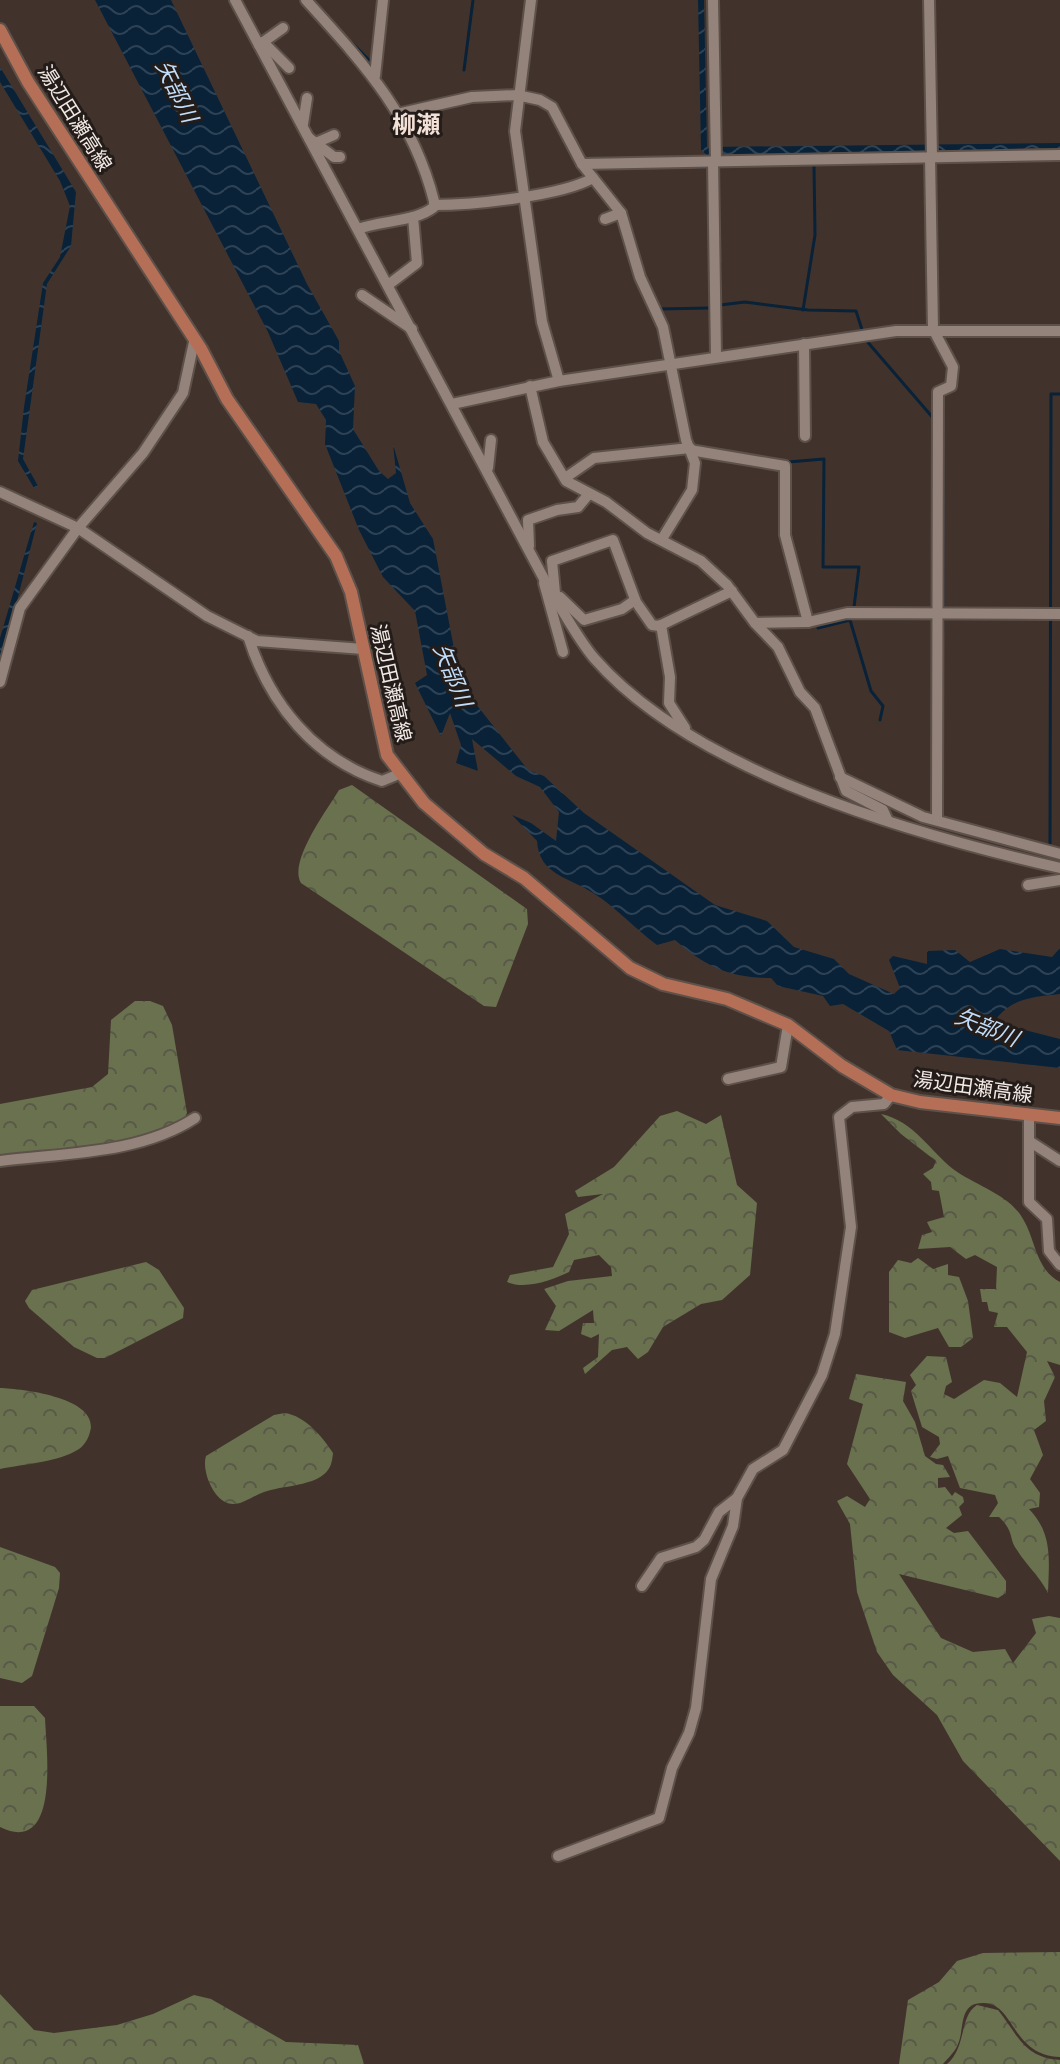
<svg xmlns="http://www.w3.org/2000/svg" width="1060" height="2064" viewBox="0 0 1060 2064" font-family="Arial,'Noto Sans JP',sans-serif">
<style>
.forest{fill:url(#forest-crowns)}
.water{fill:url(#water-waves)}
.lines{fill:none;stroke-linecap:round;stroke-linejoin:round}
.stream{stroke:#092238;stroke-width:3}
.minor-casing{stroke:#5d514a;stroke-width:14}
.major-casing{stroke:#5d514a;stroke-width:16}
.minor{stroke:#94837a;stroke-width:10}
.major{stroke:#b66f57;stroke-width:12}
.labels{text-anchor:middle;stroke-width:6;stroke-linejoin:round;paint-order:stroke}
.street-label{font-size:20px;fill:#f2e9e4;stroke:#231c19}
.water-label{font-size:22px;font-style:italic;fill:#c1ddf9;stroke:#231c19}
.quarter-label{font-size:24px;font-weight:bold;fill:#f3e0d6;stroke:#231c19}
</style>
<defs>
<pattern id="forest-crowns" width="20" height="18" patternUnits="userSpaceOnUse" patternTransform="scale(2)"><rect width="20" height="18" fill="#6a714e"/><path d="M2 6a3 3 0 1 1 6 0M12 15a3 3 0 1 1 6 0" fill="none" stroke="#585948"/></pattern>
<pattern id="water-waves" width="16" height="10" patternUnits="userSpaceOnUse" patternTransform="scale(2)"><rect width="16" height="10" fill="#092238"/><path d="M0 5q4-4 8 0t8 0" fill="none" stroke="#2d4255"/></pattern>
</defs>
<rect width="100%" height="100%" fill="#41332c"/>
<g class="forest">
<path d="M352 785 527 909 528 924 496 1007 484 1006 301 883C288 862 327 810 339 790Z"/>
<path d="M135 1001H150L163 1006 172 1025 187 1113 176 1135 0 1158V1104L92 1087 108 1074 111 1020Z"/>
<path d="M677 1111 706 1124 721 1115 737 1185 757 1203 750 1275 722 1300 701 1304 663 1327 648 1352 638 1359 627 1347 612 1350 585 1374 583 1368 598 1357 599 1334 591 1338 581 1334 583 1323H594L593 1310 559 1331 545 1330 556 1306 544 1289 568 1281 612 1276 611 1267 599 1255 574 1260 569 1272C552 1280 526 1290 507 1282L510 1275 553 1267 569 1234 565 1214 603 1194 578 1197 575 1191 614 1167 660 1116Z"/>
<path d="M881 1114C914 1121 930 1151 953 1169 976 1186 1009 1194 1023 1219 1036 1240 1035 1269 1060 1282V1365L1047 1361 1055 1377 1044 1401 1046 1421 1034 1430 1043 1455 1030 1479 1040 1493 1039 1507 1029 1509C1053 1534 1049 1560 1048 1593 1038 1574 1027 1566 1017 1550 1008 1538 1015 1532 999 1517H989L998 1503 995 1495 960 1488 948 1456 937 1459 930 1457 940 1444 939 1437 922 1427 911 1391 916 1385 910 1375 927 1356 946 1357 952 1382 946 1386 944 1394 954 1399 984 1380 1000 1383 1017 1397 1027 1352 1007 1327H994L998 1313 989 1311 987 1302H982L980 1289H996L997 1267 975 1255 966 1259 950 1247 918 1249 922 1235 932 1232 927 1222 944 1217 939 1191 932 1190 931 1182 923 1174 933 1168 936 1161 901 1134Z"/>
<path d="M918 1258 933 1269 948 1264V1275L959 1277 968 1301 973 1338 961 1347H949L938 1328 905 1338 889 1332V1272L898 1260 911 1263Z"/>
<path d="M146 1262 159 1270 184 1308 183 1318 105 1358H97L74 1347 29 1308 25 1301 32 1290Z"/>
<path d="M856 1374 906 1382 903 1401 915 1422 925 1456 936 1464 943 1465 950 1477 938 1478V1488L945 1487 952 1496 955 1492 963 1497 964 1502 959 1507 962 1515 946 1528 954 1533 968 1531 1006 1581V1593L998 1598 899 1574 941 1638 973 1652 1005 1649 1013 1663 1036 1633 1032 1619 1049 1616 1060 1618V1861L963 1761 937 1715 893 1675 877 1652 857 1592 850 1524 837 1501 847 1496 865 1507 870 1499 847 1464 863 1404 849 1399Z"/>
<path d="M0 1388C23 1389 92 1397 91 1427 90 1435 86 1444 79 1449 59 1462 24 1464 0 1469Z"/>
<path d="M285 1413C305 1416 322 1436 333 1453 332 1462 331 1469 323 1475 309 1486 281 1486 264 1492 255 1495 244 1503 235 1504 215 1506 201 1471 206 1456L274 1415Z"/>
<path d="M0 1547 55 1567 60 1573 59 1588 32 1676 22 1683 0 1678Z"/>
<path d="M0 1706H34L45 1718C46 1747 61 1857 0 1827Z"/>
<path d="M1060 1952V2057C1011 2055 1015 2004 984 2003 958 2002 965 2028 958 2044 955 2052 948 2058 943 2064H899L908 2000 939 1982 957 1961 983 1953Z"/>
<path d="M0 1994 34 2030 54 2033 117 2025 153 2014 194 1995 211 1999 286 2042 358 2045 364 2064H0Z"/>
<path d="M977 2005 998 2010C1018 2035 1024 2058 1060 2060V2064H947C967 2047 959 2016 977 2005Z"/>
</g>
<g class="water">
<path d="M95 0H171L307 284 339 341V351L355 386 353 429 379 471 388 479 396 473 393 444 410 503 433 539 461 685 528 770 544 776 584 813 715 905 767 921 794 947 834 959 849 974 894 994 900 988 889 960 893 956 927 964V951L955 950 970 962 1000 949 1052 957 1060 948V994C1033 997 1010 998 994 1022L1060 1039V1068L897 1050 889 1031 843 1004 830 1006 823 996 778 986 771 978C730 978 706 967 675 940L657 945C635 929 616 907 593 893 569 877 539 875 537 841L512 815 531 823 556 841 559 812 540 787 516 776 472 739 478 771 456 763 461 745 450 713 441 736 415 683 427 675 415 611 383 577 359 530 325 444 326 420 316 404 298 402 268 332Z"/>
<path d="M698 0H704L707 147 1060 143V148L707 155 701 150Z"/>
<path d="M0 67 76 192 71 246 47 284 23 459 38 486 34 488 18 461 24 407 43 283 60 257 70 206 60 181 0 82Z"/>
<path d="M34 522 37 523 0 667V638Z"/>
</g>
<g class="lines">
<g class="stream">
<path d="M338 29 369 60"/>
<path d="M464 70 473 0"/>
<path d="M697 167H705"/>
<path d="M720 263V305L745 302 808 310 856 311 865 339 934 419"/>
<path d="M658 309 710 308"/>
<path d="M803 310 815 235 814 166"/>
<path d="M788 462 824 459 823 567H859L854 607"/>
<path d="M943 609V395"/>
<path d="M818 628 850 620 871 691 883 706 880 720"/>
<path d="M942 657 943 617"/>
<path d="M1050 844 1051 394H1060"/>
</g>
<g class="minor-casing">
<g id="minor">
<path d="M235 0 551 592C565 614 578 639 594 658 694 773 916 835 1060 868"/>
<path d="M306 0C364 64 412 115 434 201V207C415 222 383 220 358 229"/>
<path d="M531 0 515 131 542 322 559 381"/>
<path d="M713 0 716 161"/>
<path d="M929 0 932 157"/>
<path d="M263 42 289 68"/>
<path d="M259 45 283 28"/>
<path d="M375 76 383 0"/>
<path d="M397 114 472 97 517 95 540 100 552 107 582 164 621 213 640 277 663 327 686 440 695 463 692 490 662 539"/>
<path d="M303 124 307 98"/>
<path d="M309 138 334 157H340"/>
<path d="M318 142 334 135"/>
<path d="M930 157 933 329 953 367 951 386 938 392 937 820"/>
<path d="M713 161 716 356"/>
<path d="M582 164 1060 155"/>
<path d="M434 205C472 205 562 196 593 178"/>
<path d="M605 219 621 213"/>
<path d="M388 285 417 263 413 217"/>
<path d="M362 295 412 329"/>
<path d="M804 344 805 436"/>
<path d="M530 386 543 442 566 481 606 502 647 533 701 561 727 585 755 623 778 647 800 692 815 708 846 791 883 810 888 821"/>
<path d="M452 404 559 381 896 331H1060"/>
<path d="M690 450 785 466V535L808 622"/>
<path d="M488 468 491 440"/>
<path d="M565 478 594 458 690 448"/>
<path d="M0 492 78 528 207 616 257 641 363 649"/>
<path d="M529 546 528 520 557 510 578 507 588 495"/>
<path d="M544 583 563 652"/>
<path d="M555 593 552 561 613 540 636 602 652 625 659 626 732 591"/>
<path d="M560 597 584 620 622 609 635 600"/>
<path d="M755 623 808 622 847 613 1060 614"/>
<path d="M661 625 670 677 669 703 685 728"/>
<path d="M248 636C269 703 314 759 382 781L399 774"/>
<path d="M0 682 20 608 78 528 143 453 183 393 194 342"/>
<path d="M840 777 923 817 1060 854"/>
<path d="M1028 885 1060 880"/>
<path d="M728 1079 781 1067 788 1025"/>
<path d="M1029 1116V1202L1047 1219 1049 1251 1060 1265"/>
<path d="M1029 1141 1060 1161"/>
<path d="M0 1161C64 1153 140 1154 195 1118"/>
<path d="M642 1586 661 1558 696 1547 704 1540 719 1512 737 1498"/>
<path d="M558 1856 659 1818 672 1768 689 1733 696 1708 711 1579 733 1526 737 1498 753 1469 783 1450 822 1375 835 1334 851 1227 839 1117 852 1107 884 1104 891 1095"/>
</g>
</g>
<g class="major-casing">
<path id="major" d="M0 30 28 82 201 349 227 399 336 556 351 592 387 755 424 803 484 854 524 878 630 968 663 984 727 999 788 1025 842 1066 891 1095 920 1102 1060 1118"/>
</g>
<use href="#minor" class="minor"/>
<use href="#major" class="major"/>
</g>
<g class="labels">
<g class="street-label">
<text transform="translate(75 118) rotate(58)" y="7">湯辺田瀬高線</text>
<text transform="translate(391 683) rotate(77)" y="7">湯辺田瀬高線</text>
<text transform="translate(973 1087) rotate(8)" y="7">湯辺田瀬高線</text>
</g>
<g class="water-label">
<text transform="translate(177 91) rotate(64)" y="8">矢部川</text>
<text transform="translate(453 675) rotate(68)" y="8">矢部川</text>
<text transform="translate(987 1027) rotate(22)" y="8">矢部川</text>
</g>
<g class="quarter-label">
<text x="416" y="133">柳瀬</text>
</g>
</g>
</svg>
